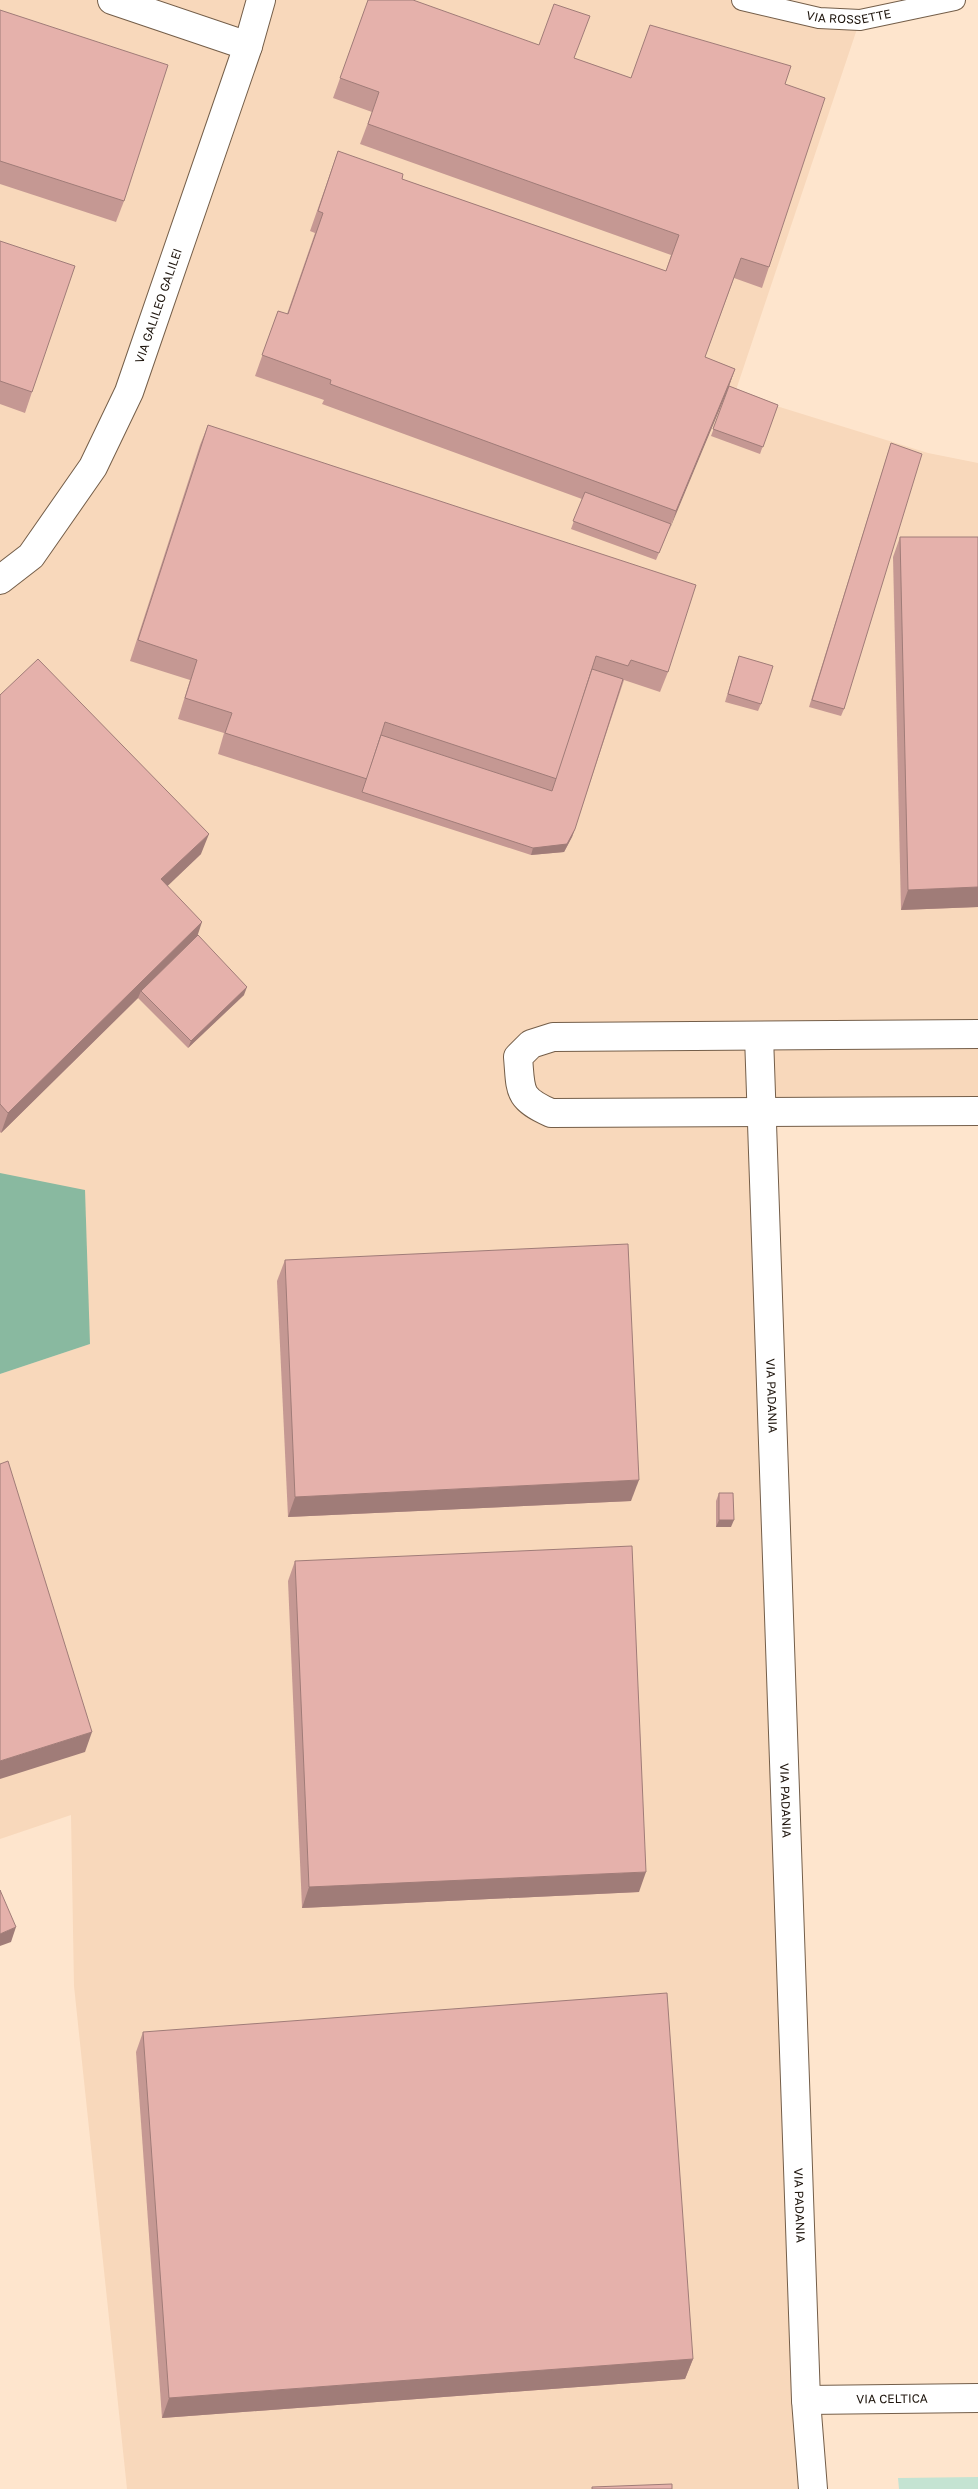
<svg xmlns="http://www.w3.org/2000/svg" width="978" height="2489" viewBox="0 0 978 2489" font-family="'Golos Text',sans-serif">
<style>
.built{fill:#f8d8bb}
.green{fill:#c4e3d2}
.forest{fill:#89b9a0}
.lines{fill:none;stroke-linecap:round;stroke-linejoin:round}
.lane-casing{stroke:#745e49;stroke-width:22}
.street-casing{stroke:#745e49;stroke-width:30}
.lane{stroke:#fff;stroke-width:20}
.street{stroke:#fff;stroke-width:28}
.wall{fill:#c59893}
.shaded-wall{fill:#a07c78}
.building{fill:#e5b1ab;stroke:#a07c78}
.labels{text-anchor:middle;stroke-width:4;stroke-linejoin:round;paint-order:stroke}
.street-label{font-size:12px;fill:#1f160e;stroke:#fee5cd}
</style>
<rect width="100%" height="100%" fill="#fee5cd"/>
<path class="built" d="M0 0H751L860 20 735 393 928 453 978 463V1111L761 1112 813 2489H127L74 1986 71 1815 0 1839V1374L90 1344 0 1196Z"/>
<path class="green" d="M978 2477V2489H899L898 2478Z"/>
<path class="forest" d="M0 1173 85 1190 90 1344 0 1374Z"/>
<g class="lines">
<g class="lane-casing">
<g id="lane">
<path id="s1" d="M742 0 819 18 860 20 955 0"/>
</g>
</g>
<g class="street-casing">
<g id="street">
<path d="M112 0 248 46"/>
<path id="s2" d="M0 580 31 556 93 467 129 392 248 46 261 0"/>
<path d="M978 1034 553 1037 531 1044 518 1057C521 1091 517 1098 551 1113L978 1111"/>
<path id="s3" d="M759 1036 806 2400 813 2489"/>
<path id="s4" d="M806 2400 978 2398"/>
</g>
</g>
<use href="#lane" class="lane"/>
<use href="#street" class="street"/>
</g>
<g class="wall">
<path d="M368 0 574 58 631 78 785 84 769 267 762 288 734 278 705 357 735 369 728 389 656 560 571 529 582 499 322 404 324 400 255 376 278 311 287 314 315 233 310 231 338 151 402 179 666 271 671 255 360 144 372 112 333 98Z"/>
<path d="M0 10 124 201 116 222 0 184Z"/>
<path d="M0 241 32 392 25 413 0 404Z"/>
<path d="M729 386 778 405 760 454 711 436Z"/>
<path d="M208 425 668 672 660 692 624 680 572 837 564 852 531 855 218 754 224 733 178 719 190 680 130 661 200 445Z"/>
<path d="M891 443 844 709 841 716 809 707Z"/>
<path d="M900 537H978V907L901 910 893 557Z"/>
<path d="M739 656 761 704 758 711 725 702Z"/>
<path d="M0 695 201 854 167 886 198 935 244 995 188 1048 138 998 1 1133 0 1132Z"/>
<path d="M285 1260 631 1501 288 1517 277 1281Z"/>
<path d="M719 1493 731 1527H716V1501Z"/>
<path d="M295 1561 639 1892 302 1908 288 1581Z"/>
<path d="M143 2032 693 2359 685 2379 162 2418 136 2052Z"/>
</g>
<g class="shaded-wall">
<path d="M735 369 728 389 669 531 676 511Z"/>
<path d="M575 829 572 837 564 852 531 855 533 848Z"/>
<path d="M209 834 201 854 153 900 161 879Z"/>
<path d="M978 887V907L901 910 908 890Z"/>
<path d="M202 922 195 943 141 991 138 998 1 1133 8 1113Z"/>
<path d="M247 987 244 995 188 1048 191 1041Z"/>
<path d="M639 1480 631 1501 288 1517 295 1497Z"/>
<path d="M719 1520H734L731 1527H716Z"/>
<path d="M92 1732 85 1752 0 1779V1761Z"/>
<path d="M646 1872 639 1892 302 1908 309 1887Z"/>
<path d="M16 1927 11 1942 0 1946V1934Z"/>
<path d="M693 2359 685 2379 162 2418 169 2398Z"/>
</g>
<g class="building">
<path d="M368 0H413L539 45 554 4 590 16 574 58 631 78 650 25 791 66 785 84 825 98 769 267 741 258 705 357 735 369 676 511 330 384 331 380 262 355 278 311 288 314 323 213 318 211 338 151 403 174 402 179 666 271 679 235 368 124 379 92 340 78Z"/>
<path d="M0 10 168 65 124 201 0 161Z"/>
<path d="M0 241 75 266 32 392 0 381Z"/>
<path d="M729 386 778 405 763 447 713 429Z"/>
<path d="M208 425 696 585 668 672 631 660 628 666 596 656 557 779 385 722 367 779 225 733 232 713 185 698 197 660 138 640Z"/>
<path d="M891 443 922 454 844 709 812 700Z"/>
<path d="M585 492 671 524 659 553 573 521Z"/>
<path d="M900 537H978V887L908 890Z"/>
<path d="M739 656 773 666 761 704 728 694Z"/>
<path d="M38 659 209 834 161 879 202 922 8 1113 0 1104V695Z"/>
<path d="M592 669 623 679 575 829 567 844 533 848 362 792 381 735 552 791Z"/>
<path d="M198 935 247 987 191 1041 141 991Z"/>
<path d="M628 1244 639 1480 295 1497 285 1260Z"/>
<path d="M8 1461 92 1732 0 1761V1464Z"/>
<path d="M719 1493H733L734 1520H719Z"/>
<path d="M632 1546 646 1872 309 1887 295 1561Z"/>
<path d="M0 1890 16 1927 0 1934Z"/>
<path d="M667 1993 693 2359 169 2398 143 2032Z"/>
<path d="M672 2484V2489H592V2487Z"/>
</g>
<g class="labels">
<g class="street-label">
<text dy="4" stroke="none"><textPath href="#s1" startOffset="109">VIA ROSSETTE</textPath></text>
<text dy="4" stroke="none"><textPath href="#s2" startOffset="322">VIA GALILEO GALILEI</textPath></text>
<text dy="4" stroke="none"><textPath href="#s3" startOffset="360">VIA PADANIA</textPath></text>
<text dy="4" stroke="none"><textPath href="#s3" startOffset="765">VIA PADANIA</textPath></text>
<text dy="4" stroke="none"><textPath href="#s3" startOffset="1170">VIA PADANIA</textPath></text>
<text dy="4" stroke="none"><textPath href="#s4" startOffset="86">VIA CELTICA</textPath></text>
</g>
</g>
</svg>
